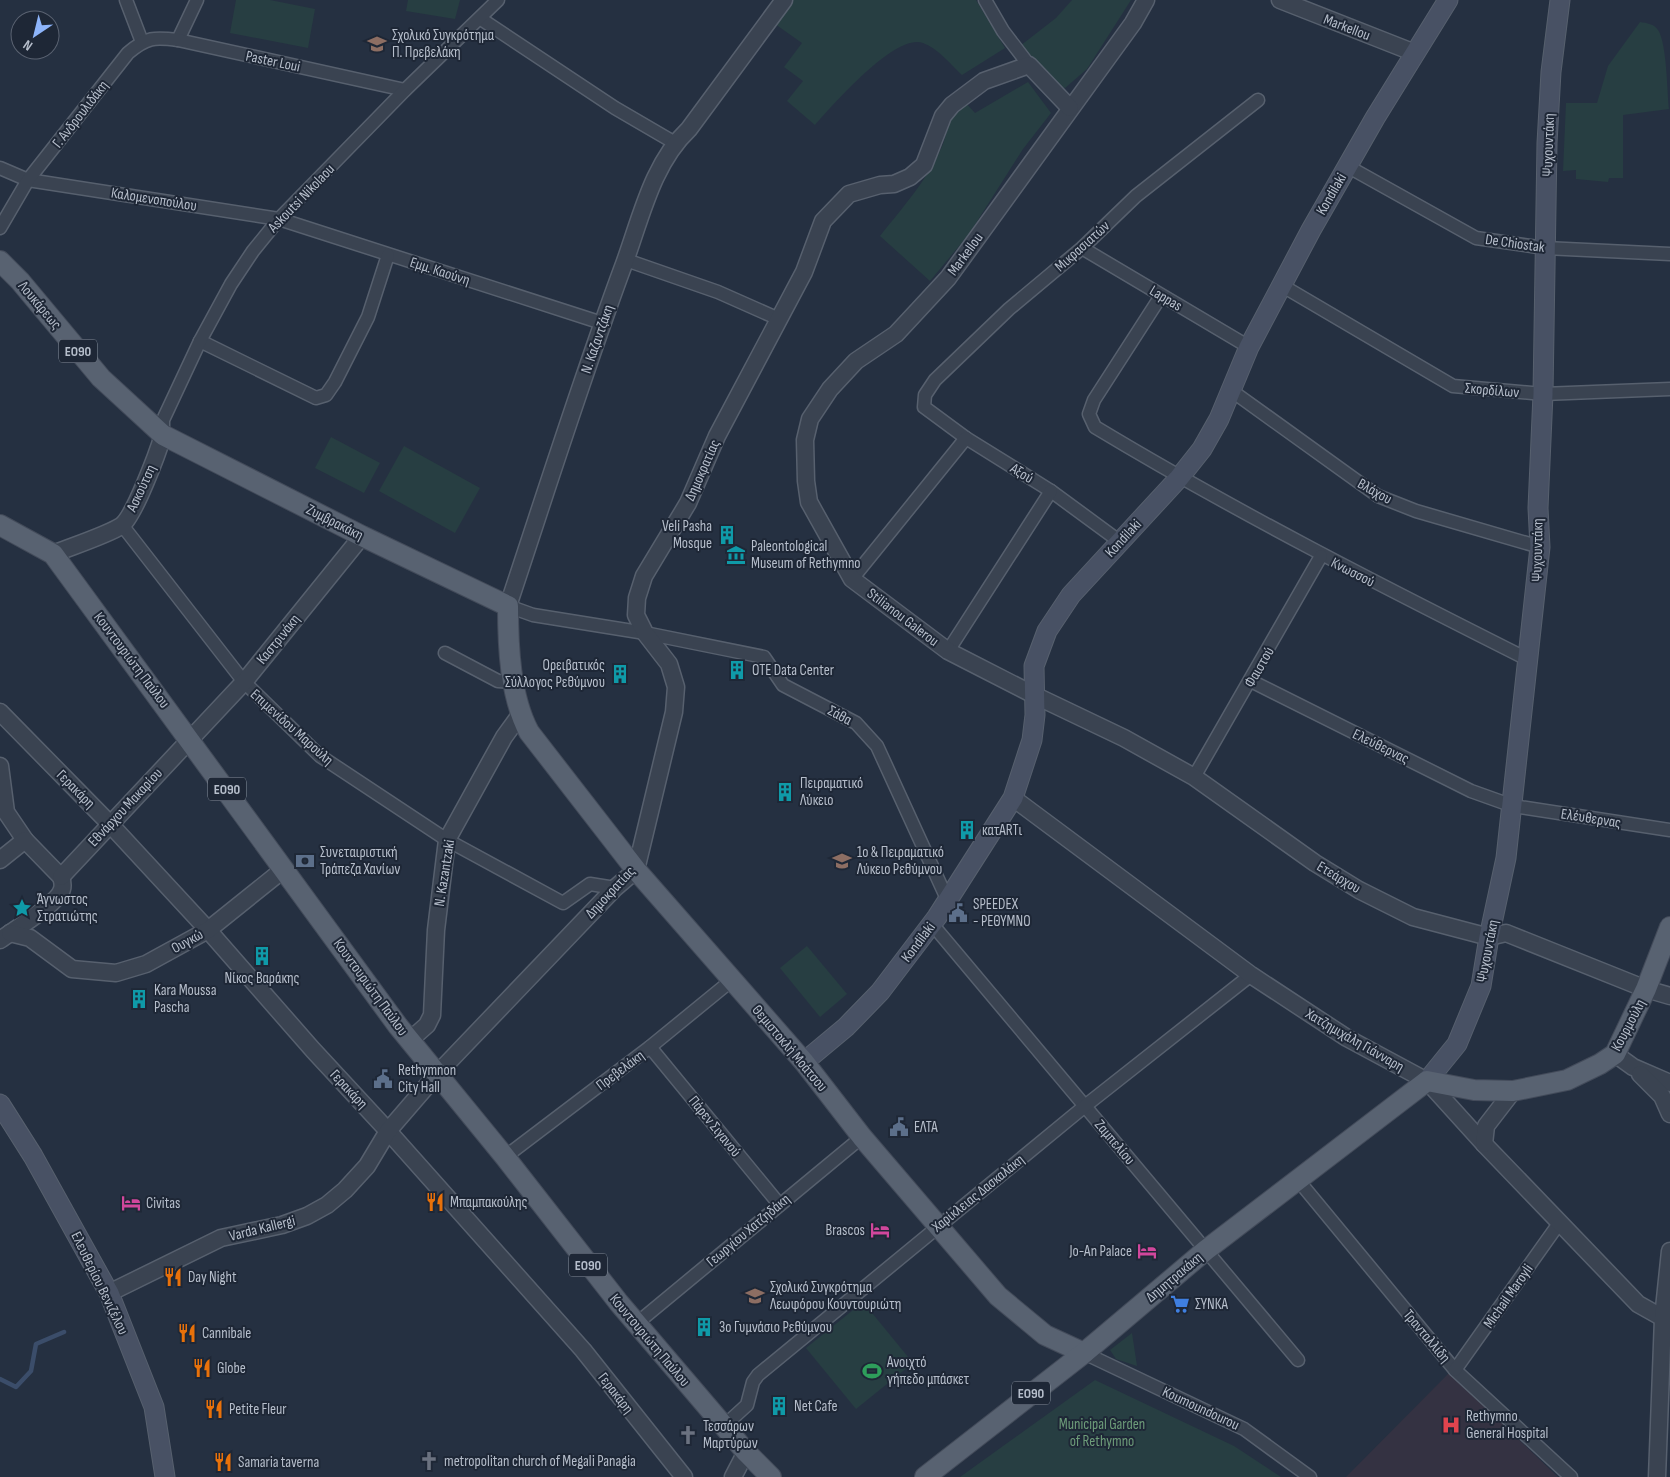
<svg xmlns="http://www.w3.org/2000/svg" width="1670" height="1477" viewBox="0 0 1670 1477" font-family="'Sofia Sans Condensed',sans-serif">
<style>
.medical{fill:#343242}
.green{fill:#273e42}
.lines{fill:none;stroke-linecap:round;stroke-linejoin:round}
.stream{stroke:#3b4d6a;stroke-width:4.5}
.minor-casing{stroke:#57606e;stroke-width:15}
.tertiary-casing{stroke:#57606e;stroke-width:19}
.secondary-casing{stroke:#57606e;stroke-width:21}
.primary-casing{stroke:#434b5a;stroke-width:22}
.minor{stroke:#3a4351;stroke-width:12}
.tertiary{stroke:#3a4351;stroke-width:16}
.secondary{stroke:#485164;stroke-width:19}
.primary{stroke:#586271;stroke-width:20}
.labels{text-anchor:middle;stroke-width:4;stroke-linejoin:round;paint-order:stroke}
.shield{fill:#1e2736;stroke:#88919e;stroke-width:1}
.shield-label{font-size:14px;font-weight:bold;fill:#b6becb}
.street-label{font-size:15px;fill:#b6becb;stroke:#1e2736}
.poi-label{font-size:15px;fill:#b6becb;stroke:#1e2736;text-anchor:start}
.park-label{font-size:15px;fill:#6d9c79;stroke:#1e2736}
</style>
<rect width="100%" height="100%" fill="#253041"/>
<path class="medical" d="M1449 1373 1558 1477H1346Z"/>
<g class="green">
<path d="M236 0H270L315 9 308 48 230 33Z"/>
<path d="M408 0H460L455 19 406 11Z"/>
<path d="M791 0H976L1005 48 962 75C951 65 938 48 923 43 895 33 833 105 815 125L787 101 803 81 784 67 802 43 775 24Z"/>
<path d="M1072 0H1131L1087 69 1065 88 1049 82 1020 46 1056 18Z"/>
<path d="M1640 22C1647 23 1654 24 1658 30 1667 43 1667 92 1669 109L1623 115V178H1609L1608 182 1576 179V170L1563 171 1566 103H1597L1608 66Z"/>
<path d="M1028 82 1051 113 1023 149 969 234 930 281 880 236C903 207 929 178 943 144 949 128 949 111 963 100L975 113Z"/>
<path d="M331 437 380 463 364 493 315 468Z"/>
<path d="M404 446 480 488 455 533 379 491Z"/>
<path d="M807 946 847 994 820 1017 780 968Z"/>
<path d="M863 1302 913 1363 856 1409 806 1348Z"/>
<path d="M1132 1333 1137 1366 1116 1359 1110 1350Z"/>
<path d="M1095 1380 1234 1446 1281 1477H960Z"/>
</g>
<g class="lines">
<path class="stream" d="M0 1379 16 1387 31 1371 36 1344 64 1332"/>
<g class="minor-casing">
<g id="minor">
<path d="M126 0 142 42"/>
<path d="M985 0 1003 31 1029 65"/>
<path d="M481 19 615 108 675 143"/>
<path d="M178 40 197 0"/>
<path d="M1347 166 1476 238 1545 248 1670 254"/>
<path d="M0 168 28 180 279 219 602 323"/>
<path d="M0 228 28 180 128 53C147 37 154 37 178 40L405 90"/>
<path d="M1082 248 1249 347"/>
<path d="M626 260 718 292 779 319"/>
<path d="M1281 285 1453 386 1543 394 1670 389"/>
<path d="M1161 296 1094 400 1089 414 1095 427C1236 512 1382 586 1529 660"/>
<path d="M200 341 316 398 326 395 335 382 368 317 388 255"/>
<path d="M1232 391 1378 496 1416 511 1540 547"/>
<path d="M163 435V420L200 341 231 284 253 251 279 219 405 90 498 0"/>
<path d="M122 525 244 682 320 756 447 840 563 903 590 884 615 888"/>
<path d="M1119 541 1051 491 966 438 924 407 925 395 935 380 1009 309 1082 248 1136 196 1258 100"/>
<path d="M852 579 966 438"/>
<path d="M508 606 533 615 645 633 764 657 783 685 856 723 877 746 948 901"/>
<path d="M948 651 1051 491"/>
<path d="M445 653 498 681 515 682"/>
<path d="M1251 681 1471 791 1513 806 1670 830"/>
<path d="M1194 777 1321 556"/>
<path d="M932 924 1298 1360"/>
<path d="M650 1047 779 1204"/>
<path d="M505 1157 650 1047 732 980"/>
<path d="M1298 1180 1455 1370 1571 1477"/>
<path d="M636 1324 862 1137"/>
<path d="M1084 1353 1244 1429 1310 1477"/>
<path d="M1455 1370 1560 1222"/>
<path d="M724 1426 747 1405 753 1382 758 1375 1085 1106 1251 975"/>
</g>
</g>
<g class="tertiary-casing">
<g id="tertiary">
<path d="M1146 0 1133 23 948 278 896 334 856 361 830 389 810 419 805 440 806 481 809 502 852 579 948 651 1034 695 1124 738 1194 777 1315 863 1359 890 1413 917 1489 937 1506 933 1646 989 1670 996"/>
<path d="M1280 0 1415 53"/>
<path d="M53 554C70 547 107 535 121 526 134 517 158 452 163 435"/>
<path d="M508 606C546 492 582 377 624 264 641 218 652 164 689 129L784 0"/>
<path d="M0 712 109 823 208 930 313 1050 388 1131 583 1350 684 1477"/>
<path d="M0 766 6 812 25 840"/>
<path d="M1013 798 1251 975 1347 1038 1427 1081 1484 1144 1638 1304 1663 1318"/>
<path d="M0 860 25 840 61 877C62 880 63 886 62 889 59 903 12 931 0 940"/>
<path d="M61 877 244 682 362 536"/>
<path d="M10 933 30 938 72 969 116 973 146 964 208 930 284 869"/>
<path d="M410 1040 427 1025 432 1015 436 930 447 840 504 737 520 715"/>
<path d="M1615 1054 1633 1067 1670 1083"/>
<path d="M1640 1074 1662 1096 1670 1114"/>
<path d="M1484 1144 1486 1126 1513 1091"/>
<path d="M109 1293 221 1238 282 1225 307 1216 327 1205 345 1190 367 1166 388 1131 438 1073 615 888 636 870 674 712 676 687 669 664 645 633 636 615 637 598 644 576 688 503 717 436 804 272 823 221 849 194 880 185 894 184 910 177 924 165 943 116 952 105 984 81 1029 65 1070 108"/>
<path d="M733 1477 746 1452"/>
<path d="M1657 1477 1663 1318 1670 1251"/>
</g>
</g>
<g class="secondary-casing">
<g id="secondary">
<path d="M804 1062 846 1027 880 992 937 917 1013 798 1032 740 1035 715 1034 666 1047 631 1071 595 1179 478 1202 449 1219 419 1249 347 1311 230 1375 118 1448 0"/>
<path d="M1427 1081 1457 1044 1481 986 1489 937 1506 858 1540 547 1538 508 1543 394 1547 143 1551 72 1560 0"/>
<path d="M0 1104 33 1156 109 1293 154 1407 165 1477"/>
</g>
</g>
<g class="primary-casing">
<g id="primary">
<path d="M0 261 20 281 101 378 163 435 362 536 508 606C508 647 510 696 529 732L636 870 804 1062 862 1137 998 1296 1045 1335 1084 1353"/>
<path d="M0 525 53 554 398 1026 505 1157 619 1303 746 1452 771 1477"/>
<path d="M925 1477 1084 1353 1206 1250 1427 1081 1474 1090 1513 1091 1567 1080 1600 1064 1615 1054 1646 989 1670 927"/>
</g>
</g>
<use href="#minor" class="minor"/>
<use href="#tertiary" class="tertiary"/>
<use href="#secondary" class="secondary"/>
<use href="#primary" class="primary"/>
</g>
<defs>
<g id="school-bare" transform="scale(1.5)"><path d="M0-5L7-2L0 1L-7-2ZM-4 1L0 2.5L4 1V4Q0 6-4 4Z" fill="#8d6e63" stroke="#1e2736" stroke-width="2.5" paint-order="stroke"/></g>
<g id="building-bare" transform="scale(1.5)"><path d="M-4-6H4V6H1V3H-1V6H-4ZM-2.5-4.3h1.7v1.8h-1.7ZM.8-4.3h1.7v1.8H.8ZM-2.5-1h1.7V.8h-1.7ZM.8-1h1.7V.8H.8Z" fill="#0f9aa8" stroke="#1e2736" stroke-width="2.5" paint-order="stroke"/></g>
<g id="museum-bare" transform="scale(1.5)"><path d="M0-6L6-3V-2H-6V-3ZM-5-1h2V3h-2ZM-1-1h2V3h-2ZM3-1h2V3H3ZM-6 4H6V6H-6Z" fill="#0f9aa8" stroke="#1e2736" stroke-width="2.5" paint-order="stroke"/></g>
<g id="bank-bare" transform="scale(1.5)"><path d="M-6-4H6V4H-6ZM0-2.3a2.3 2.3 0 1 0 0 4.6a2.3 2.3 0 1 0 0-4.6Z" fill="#5c6f8a" stroke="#1e2736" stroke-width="2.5" paint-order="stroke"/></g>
<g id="sight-bare" transform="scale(1.5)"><path d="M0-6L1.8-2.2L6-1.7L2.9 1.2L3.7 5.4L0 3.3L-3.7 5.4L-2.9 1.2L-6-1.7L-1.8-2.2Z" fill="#0f9aa8" stroke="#1e2736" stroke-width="2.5" paint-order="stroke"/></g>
<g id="civic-bare" transform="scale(1.5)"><path d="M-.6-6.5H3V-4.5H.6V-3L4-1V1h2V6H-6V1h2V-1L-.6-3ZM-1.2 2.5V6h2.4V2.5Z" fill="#5c6f8a" stroke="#1e2736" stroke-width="2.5" paint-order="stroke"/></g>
<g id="restaurant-bare" transform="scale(1.5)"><path d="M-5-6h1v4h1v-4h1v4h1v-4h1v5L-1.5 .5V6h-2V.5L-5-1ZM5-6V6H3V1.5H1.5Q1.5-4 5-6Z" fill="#e8710a" stroke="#1e2736" stroke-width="2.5" paint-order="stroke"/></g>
<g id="hotel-bare" transform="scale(1.5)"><path d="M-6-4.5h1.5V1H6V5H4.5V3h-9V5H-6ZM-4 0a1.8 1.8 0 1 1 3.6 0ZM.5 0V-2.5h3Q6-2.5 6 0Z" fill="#d1479c" stroke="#1e2736" stroke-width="2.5" paint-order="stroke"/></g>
<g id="supermarket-bare" transform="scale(1.5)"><path d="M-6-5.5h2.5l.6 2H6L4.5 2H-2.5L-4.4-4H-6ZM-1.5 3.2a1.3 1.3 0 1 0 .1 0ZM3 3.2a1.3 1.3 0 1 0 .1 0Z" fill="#3f7fe0" stroke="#1e2736" stroke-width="2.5" paint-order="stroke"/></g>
<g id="stadium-bare" transform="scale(1.5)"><path d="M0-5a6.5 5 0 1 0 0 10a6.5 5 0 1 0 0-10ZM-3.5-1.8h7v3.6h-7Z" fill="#2e9e5b" stroke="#1e2736" stroke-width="2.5" paint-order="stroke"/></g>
<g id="hospital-bare" transform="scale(1.5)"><path d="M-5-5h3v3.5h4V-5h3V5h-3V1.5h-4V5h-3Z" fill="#e0444e" stroke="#1e2736" stroke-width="2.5" paint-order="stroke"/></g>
<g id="church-bare" transform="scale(1.5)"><path d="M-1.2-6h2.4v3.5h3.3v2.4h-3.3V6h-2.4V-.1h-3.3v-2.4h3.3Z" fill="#6b7280" stroke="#1e2736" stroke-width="2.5" paint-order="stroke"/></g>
</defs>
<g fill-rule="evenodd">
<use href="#school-bare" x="377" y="44"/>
<use href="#building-bare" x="727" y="535"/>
<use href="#museum-bare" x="736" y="555"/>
<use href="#building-bare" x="737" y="670"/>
<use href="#building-bare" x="620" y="674"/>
<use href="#building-bare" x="785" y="792"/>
<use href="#building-bare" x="967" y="830"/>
<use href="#bank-bare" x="305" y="861"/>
<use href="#school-bare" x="842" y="861"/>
<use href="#sight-bare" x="22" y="908"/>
<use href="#civic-bare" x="958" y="913"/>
<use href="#building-bare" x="262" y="956"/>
<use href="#building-bare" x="139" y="999"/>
<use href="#civic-bare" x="383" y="1079"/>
<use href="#civic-bare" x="899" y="1127"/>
<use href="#restaurant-bare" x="435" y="1202"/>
<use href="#hotel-bare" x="131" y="1203"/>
<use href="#hotel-bare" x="880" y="1230"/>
<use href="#hotel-bare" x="1147" y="1251"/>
<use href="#restaurant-bare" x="173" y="1277"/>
<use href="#school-bare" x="755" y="1296"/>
<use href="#supermarket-bare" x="1180" y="1304"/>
<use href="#building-bare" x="704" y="1327"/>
<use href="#restaurant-bare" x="187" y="1333"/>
<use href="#restaurant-bare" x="202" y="1368"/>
<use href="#stadium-bare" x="872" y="1371"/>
<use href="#building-bare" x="779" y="1406"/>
<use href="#restaurant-bare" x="214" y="1409"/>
<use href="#hospital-bare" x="1451" y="1425"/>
<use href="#church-bare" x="688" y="1435"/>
<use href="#church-bare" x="429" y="1461"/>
<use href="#restaurant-bare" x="223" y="1462"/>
</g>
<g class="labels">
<g class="shield">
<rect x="59" y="339.5" width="38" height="23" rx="4"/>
<rect x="208" y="777.5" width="38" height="23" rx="4"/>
<rect x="569" y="1253.5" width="38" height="23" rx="4"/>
<rect x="1012" y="1381.5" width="38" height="23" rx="4"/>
</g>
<g class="shield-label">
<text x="78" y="356">ΕΟ90</text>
<text x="227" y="794">ΕΟ90</text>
<text x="588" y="1270">ΕΟ90</text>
<text x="1031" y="1398">ΕΟ90</text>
</g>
<g class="street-label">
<text transform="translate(1347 27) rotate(21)" y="5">Markellou</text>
<text transform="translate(273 61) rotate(12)" y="5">Paster Loui</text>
<text transform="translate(80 114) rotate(-52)" y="5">Γ. Ανδρουλιδάκη</text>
<text transform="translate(1548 145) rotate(-88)" y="5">Ψυχουντάκη</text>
<text transform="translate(1331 194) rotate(-60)" y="5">Kondilaki</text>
<text transform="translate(301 198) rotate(-46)" y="5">Askoutsi Nikolaou</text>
<text transform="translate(154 199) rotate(9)" y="5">Καλομενοπούλου</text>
<text transform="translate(1515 243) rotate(8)" y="5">De Chiostak</text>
<text transform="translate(1082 246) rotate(-42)" y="5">Μικρασιατών</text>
<text transform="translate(965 254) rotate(-54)" y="5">Markellou</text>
<text transform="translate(440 271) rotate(18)" y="5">Εμμ. Καούνη</text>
<text transform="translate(1166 298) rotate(31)" y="5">Lappas</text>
<text transform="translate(40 305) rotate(50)" y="5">Λουκάρεως</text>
<text transform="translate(597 339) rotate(-71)" y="5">Ν. Καζαντζάκη</text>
<text transform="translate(1492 390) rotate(5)" y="5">Σκορδίλων</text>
<text transform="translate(702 470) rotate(-66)" y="5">Δημοκρατίας</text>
<text transform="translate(1022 473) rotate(32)" y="5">Αξού</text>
<text transform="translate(141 488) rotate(-65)" y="5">Ασκούτση</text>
<text transform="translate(1375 491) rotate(29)" y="5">Βλάχου</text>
<text transform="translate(335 522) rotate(27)" y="5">Ζυμβρακάκη</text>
<text transform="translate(1123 538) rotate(-47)" y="5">Kondilaki</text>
<text transform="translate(1537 550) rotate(-89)" y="5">Ψυχουντάκη</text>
<text transform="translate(1353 572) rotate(27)" y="5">Κνωσσού</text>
<text transform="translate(903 617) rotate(37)" y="5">Stilianou Galerou</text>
<text transform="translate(278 639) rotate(-51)" y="5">Καστρινάκη</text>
<text transform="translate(132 660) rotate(53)" y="5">Κουντουριώτη Παύλου</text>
<text transform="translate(1259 667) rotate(-60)" y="5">Φαιστού</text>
<text transform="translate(840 715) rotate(28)" y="5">Σάθα</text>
<text transform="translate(292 727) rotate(42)" y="5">Επιμενίδου Μαρούλη</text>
<text transform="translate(1381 746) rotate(26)" y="5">Ελεύθερνας</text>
<text transform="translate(76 789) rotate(45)" y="5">Γερακάρη</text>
<text transform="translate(125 807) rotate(-47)" y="5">Εθνάρχου Μακαρίου</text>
<text transform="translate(1591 818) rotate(9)" y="5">Ελέυθερνας</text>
<text transform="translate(444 873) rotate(-81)" y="5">N. Kazantzaki</text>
<text transform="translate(1339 877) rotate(31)" y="5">Ετεάρχου</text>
<text transform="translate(610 892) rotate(-47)" y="5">Δημοκρατίας</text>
<text transform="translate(187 941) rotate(-29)" y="5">Ουγκώ</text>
<text transform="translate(918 942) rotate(-53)" y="5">Kondilaki</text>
<text transform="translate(1487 951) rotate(-79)" y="5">Ψυχουντάκη</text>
<text transform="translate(371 987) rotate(54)" y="5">Κουντουριώτη Παύλου</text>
<text transform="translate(1628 1025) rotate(-62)" y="5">Κουρμούλη</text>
<text transform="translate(1355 1040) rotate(30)" y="5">Χατζημιχάλη Γιάνναρη</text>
<text transform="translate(790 1048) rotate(50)" y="5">Θεμιστοκλή Μοάτσου</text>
<text transform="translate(620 1070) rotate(-37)" y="5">Πρεβελάκη</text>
<text transform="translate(349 1089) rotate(47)" y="5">Γερακάρη</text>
<text transform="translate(715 1126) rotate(51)" y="5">Πάρεν Σιγανού</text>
<text transform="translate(1115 1142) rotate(50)" y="5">Ζαμπελίου</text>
<text transform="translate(978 1193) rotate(-39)" y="5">Χαρίκλειας Δασκαλάκη</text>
<text transform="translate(262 1228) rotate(-14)" y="5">Varda Kallergi</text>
<text transform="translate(748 1230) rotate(-40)" y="5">Γεωργίου Χατζηδάκη</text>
<text transform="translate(1174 1277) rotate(-40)" y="5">Δημητρακάκη</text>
<text transform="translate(100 1283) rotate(64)" y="5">Ελευθερίου Βενιζέλου</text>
<text transform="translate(1508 1296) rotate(-55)" y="5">Michail Maroyli</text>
<text transform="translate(1427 1336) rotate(50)" y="5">Τρανταλλίδη</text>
<text transform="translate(650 1340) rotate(50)" y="5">Κουντουριώτη Παύλου</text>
<text transform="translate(616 1393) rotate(52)" y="5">Γερακάρη</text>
<text transform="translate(1201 1408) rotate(25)" y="5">Koumoundourou</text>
</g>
<g class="poi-label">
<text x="392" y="40">Σχολικό Συγκρότημα<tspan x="392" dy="17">Π. Πρεβελάκη</tspan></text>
<text x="712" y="531" text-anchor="end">Veli Pasha<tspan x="712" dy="17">Mosque</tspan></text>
<text x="751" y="551">Paleontological<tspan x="751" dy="17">Museum of Rethymno</tspan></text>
<text x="605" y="670" text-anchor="end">Ορειβατικός<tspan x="605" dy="17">Σύλλογος Ρεθύμνου</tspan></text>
<text x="752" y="675">OTE Data Center</text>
<text x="800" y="788">Πειραματικό<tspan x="800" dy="17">Λύκειο</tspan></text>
<text x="982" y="835">κατARTι</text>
<text x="320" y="857">Συνεταιριστική<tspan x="320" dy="17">Τράπεζα Χανίων</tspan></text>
<text x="857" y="857">1ο &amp; Πειραματικό<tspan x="857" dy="17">Λύκειο Ρεθύμνου</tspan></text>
<text x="37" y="904">Άγνωστος<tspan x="37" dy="17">Στρατιώτης</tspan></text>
<text x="973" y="909">SPEEDEX<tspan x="973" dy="17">- ΡΕΘΥΜΝΟ</tspan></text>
<text x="262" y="983" text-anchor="middle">Νίκος Βαράκης</text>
<text x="154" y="995">Kara Moussa<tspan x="154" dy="17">Pascha</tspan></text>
<text x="398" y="1075">Rethymnon<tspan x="398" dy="17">City Hall</tspan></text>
<text x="914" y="1132">ΕΛΤΑ</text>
<text x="450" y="1207">Μπαμπακούλης</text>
<text x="146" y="1208">Civitas</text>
<text x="865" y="1235" text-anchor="end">Brascos</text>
<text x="1132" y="1256" text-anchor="end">Jo-An Palace</text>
<text x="188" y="1282">Day Night</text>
<text x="770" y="1292">Σχολικό Συγκρότημα<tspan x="770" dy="17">Λεωφόρου Κουντουριώτη</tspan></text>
<text x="1195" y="1309">ΣΥΝΚΑ</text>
<text x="719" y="1332">3o Γυμνάσιο Ρεθύμνου</text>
<text x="202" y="1338">Cannibale</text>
<text x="887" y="1367">Ανοιχτό<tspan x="887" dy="17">γήπεδο μπάσκετ</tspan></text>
<text x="217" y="1373">Globe</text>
<text x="794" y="1411">Net Cafe</text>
<text x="229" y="1414">Petite Fleur</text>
<text x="1466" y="1421">Rethymno<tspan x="1466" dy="17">General Hospital</tspan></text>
<text x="703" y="1431">Τεσσάρων<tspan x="703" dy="17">Μαρτύρων</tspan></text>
<text x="444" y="1466">metropolitan church of Megali Panagia</text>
<text x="238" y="1467">Samaria taverna</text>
</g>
<g class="park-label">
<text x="1102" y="1429">Municipal Garden<tspan x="1102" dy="17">of Rethymno</tspan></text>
</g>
</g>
<g transform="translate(35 35) rotate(215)"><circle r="24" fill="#1e2736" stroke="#5b6372"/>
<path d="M0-4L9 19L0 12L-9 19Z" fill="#8db4fa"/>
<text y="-8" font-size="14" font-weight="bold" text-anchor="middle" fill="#b6becb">N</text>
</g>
</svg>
